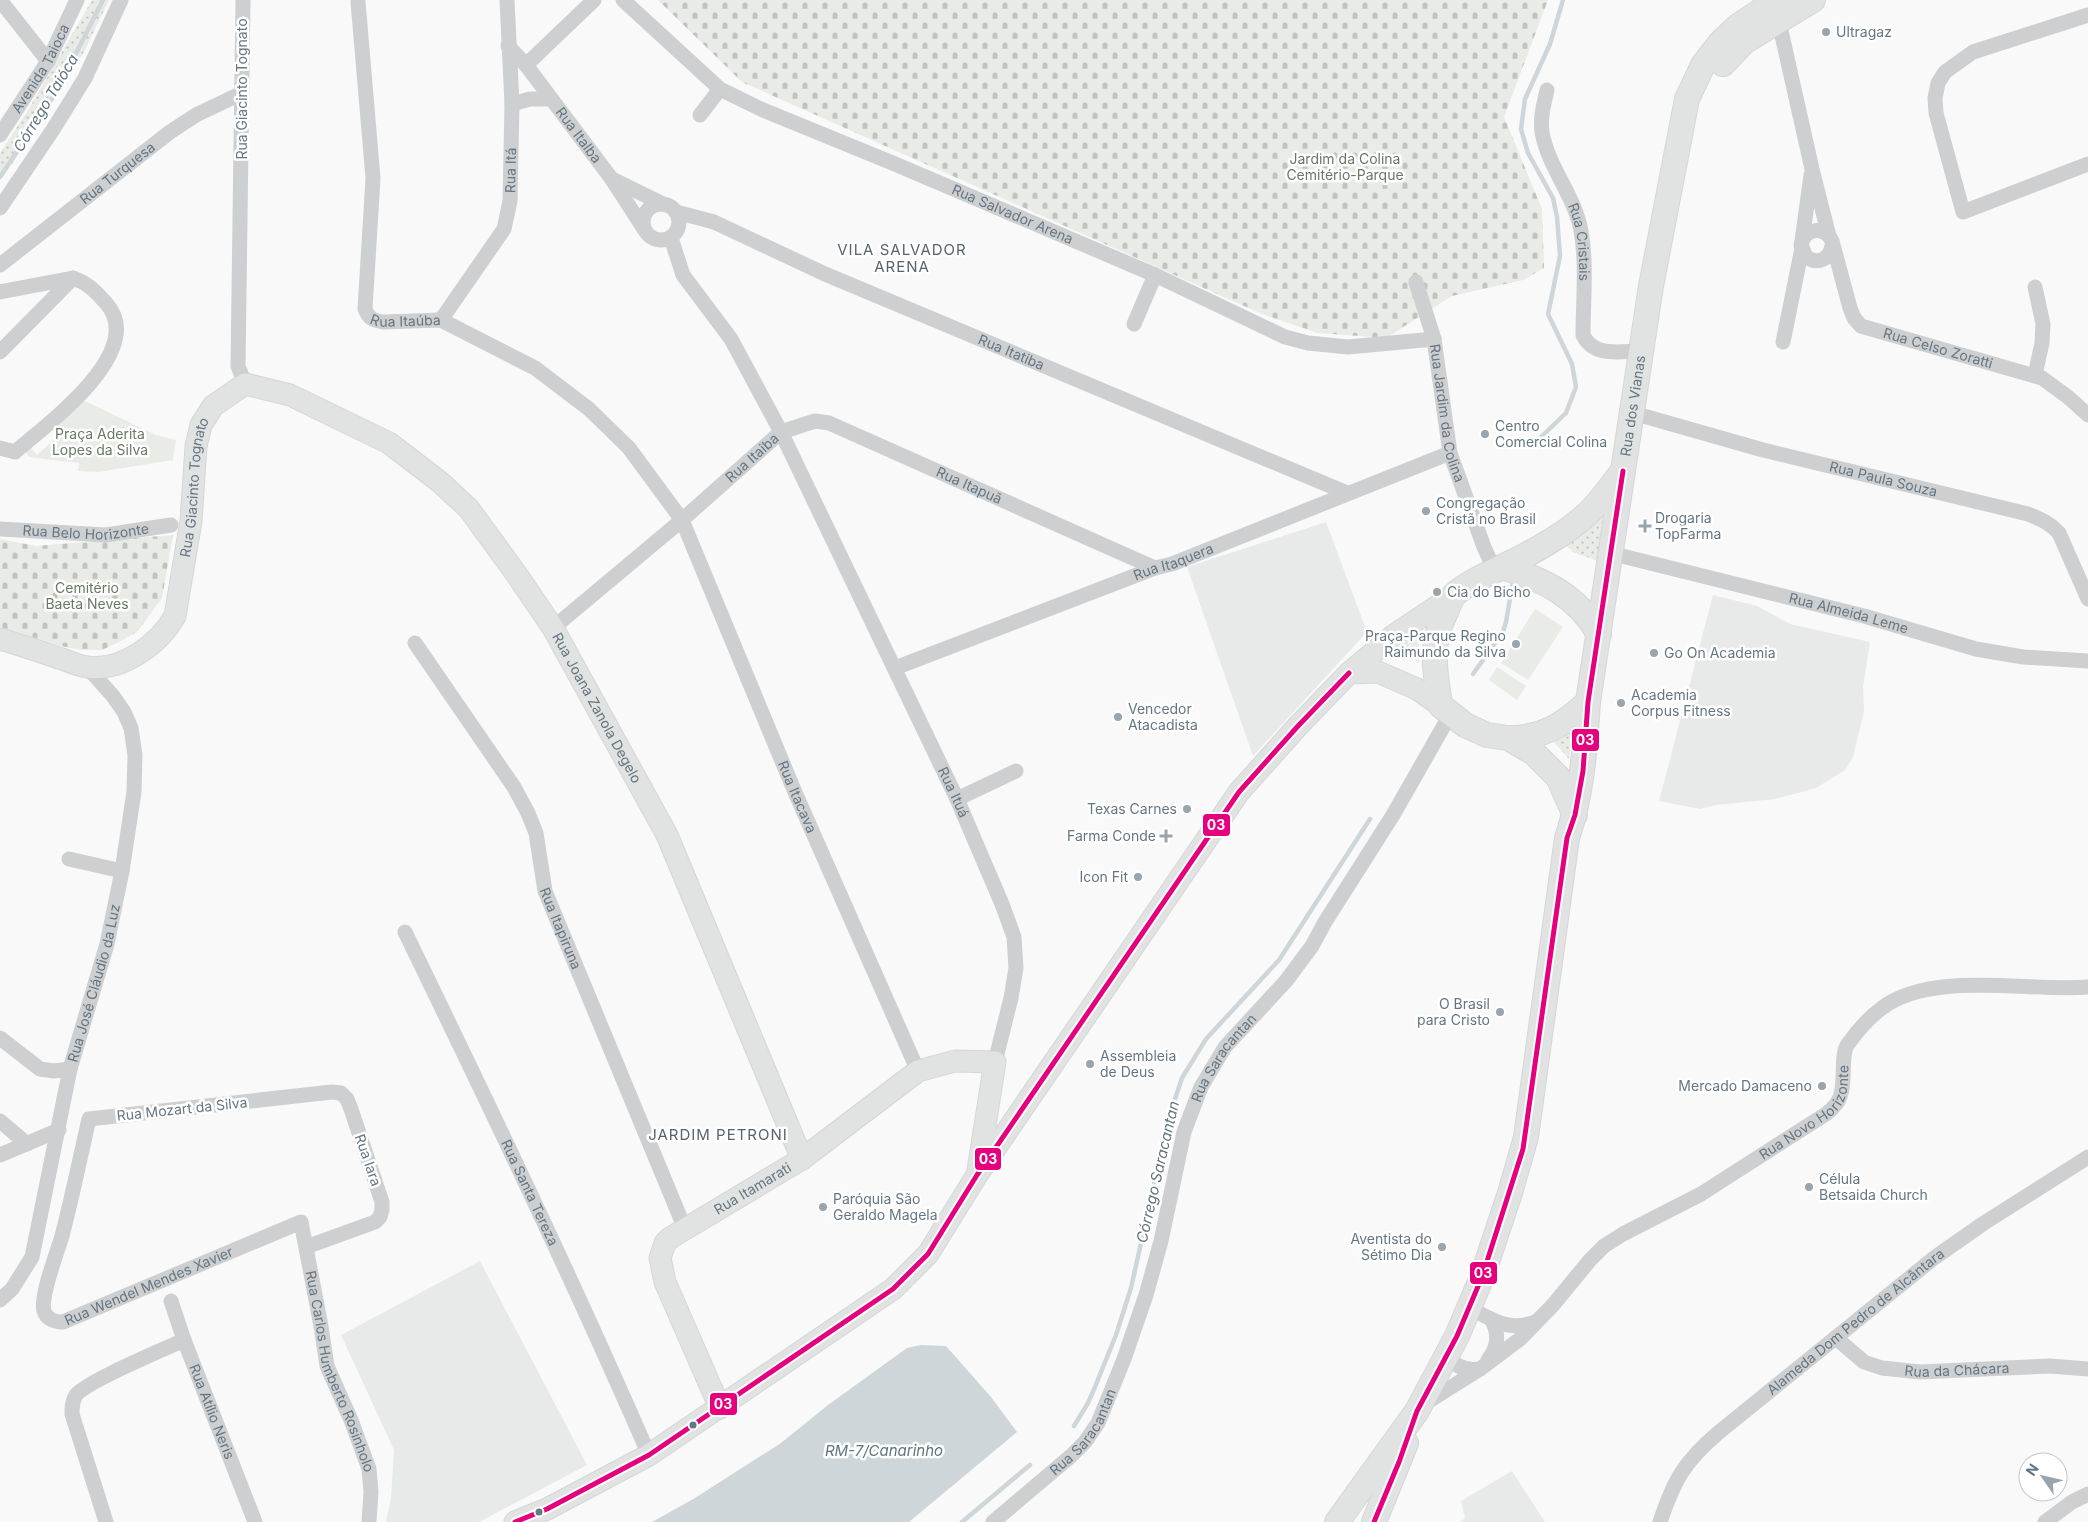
<svg xmlns="http://www.w3.org/2000/svg" width="2088" height="1522" viewBox="0 0 2088 1522" font-family="Inter,sans-serif">
<style>
.built{fill:#e8e9e9}
.grass{fill:url(#grass-dots)}
.cemetery{fill:url(#cemetery-stones)}
.green{fill:#e8ebe6}
.water{fill:#ced6d9}
.lines{fill:none;stroke-linecap:round;stroke-linejoin:round}
.stream{stroke:#ced6d9;stroke-width:4.5}
.secondary-casing{stroke:#d5d6d7;stroke-width:23}
.primary-casing{stroke:#d5d6d7;stroke-width:26}
.street{stroke:#cecfd0;stroke-width:15}
.secondary{stroke:#e1e2e2;stroke-width:21}
.primary{stroke:#e1e2e2;stroke-width:24}
.bus-1-casing{stroke:#fff;stroke-width:9}
.bus-1{stroke:#e5007d;stroke-width:5}
.poi-dot{fill:#99a4ac;stroke:#fff;stroke-width:2}
.bus-dot{fill:#657683;stroke:#fff;stroke-width:2}
.labels{text-anchor:middle;stroke-width:5;stroke-linejoin:round;paint-order:stroke}
.poi-label{font-size:14px;fill:#657683;stroke:#fff;text-anchor:start}
.street-label{font-size:14px;fill:#657683;stroke:#fff}
.park-label{font-size:14px;fill:#687a64;stroke:#fff}
.water-label{font-size:15px;font-style:italic;fill:#60757c;stroke:#fff}
.neighbourhood-label{font-size:15px;letter-spacing:1px;fill:#57646e;stroke:#fff}
.line-badge{stroke:#fff;stroke-width:2}
.badge-label{font-size:14px;text-anchor:middle;font-weight:bold;fill:#fff}
</style>
<defs>
<pattern id="grass-dots" width="8" height="8" patternUnits="userSpaceOnUse" patternTransform="scale(1.25)"><rect width="8" height="8" fill="#e8ebe6"/><path d="M2 2h.1M6 6h.1" fill="none" stroke="#c0c3c0" stroke-width="1.8" stroke-linecap="round"/></pattern>
<pattern id="cemetery-stones" width="16" height="16" patternUnits="userSpaceOnUse" patternTransform="scale(1.25)"><rect width="16" height="16" fill="#e8ebe6"/><path d="M2 7V4a2 2 0 0 1 4 0v3zM10 15v-3a2 2 0 0 1 4 0v3z" fill="#c0c3c0"/></pattern>
</defs>
<rect width="100%" height="100%" fill="#f9f9f9"/>
<g class="built">
<path d="M1326 522 1367 632 1253 756 1187 567Z"/>
<path d="M1713 595 1757 606 1790 624 1870 642 1863 687 1864 711 1853 757 1845 770 1816 788 1775 799 1716 805 1700 809 1659 801Z"/>
<path d="M480 1261 587 1465 479 1522H386L391 1498 394 1450 341 1335Z"/>
<path d="M1512 1471 1545 1522H1460L1465 1518 1461 1501Z"/>
</g>
<g class="grass">
<path d="M92 0H109L84 52 12 164 0 180V153L27 112Z"/>
<path d="M1609 500 1598 561 1573 552 1565 544Z"/>
<path d="M1422 623 1419 637V663C1409 656 1403 653 1403 641Z"/>
<path d="M1575 729 1569 759 1554 742Z"/>
</g>
<g class="cemetery">
<path d="M658 0H1548L1504 117 1542 209 1544 268 1523 280 1452 296 1386 338 1318 333 1262 314 742 82Z"/>
<path d="M173 535 162 598 138 631 121 641 102 650H82L61 646 0 627V539L36 546Z"/>
</g>
<g class="green">
<path d="M83 400 156 435 176 440 173 460 98 472 78 471 79 463 29 457 26 452 30 447 37 455 59 435 52 427Z"/>
<path d="M1535 609 1563 627 1528 680 1501 663Z"/>
<path d="M1497 667 1526 686 1517 700 1489 680Z"/>
</g>
<path class="water" d="M921 1345 946 1346 991 1397 1017 1432 909 1522H652L695 1498 781 1443 828 1405 907 1348Z"/>
<g class="lines">
<g class="stream">
<path d="M0 177 57 91 103 0"/>
<path d="M1539 439 1566 413 1576 387 1572 364 1548 314 1560 256 1557 217 1553 198 1528 153 1521 129 1525 99 1550 44 1563 0"/>
<path d="M1473 674 1503 632 1506 622 1513 581"/>
<path d="M1074 1426 1088 1403 1095 1387 1116 1335 1131 1288 1169 1117 1182 1078 1206 1039 1279 960 1370 819"/>
<path d="M962 1522 1030 1465"/>
</g>
<g class="secondary-casing">
<g id="secondary">
<path id="s26" d="M0 639C21 645 41 652 62 659 70 662 79 666 87 667 122 672 159 644 175 616L191 521 196 446 201 425 213 406 245 384 290 395 389 443 440 482 469 509 517 575 553 628 667 835 802 1159"/>
<path d="M1349 673 1378 672 1417 689 1440 705"/>
<path id="s27" d="M720 1408 665 1282 660 1258 665 1243 670 1238 802 1159 918 1071 955 1061 995 1062 978 1170"/>
<path d="M515 1522 547 1509 649 1455 893 1289 928 1254 977 1175 1239 792 1298 726 1349 673 1394 635 1454 595"/>
</g>
</g>
<g class="primary-casing">
<g id="primary">
<path d="M1723 64 1744 42 1813 0"/>
<path d="M1502 567C1542 579 1577 595 1599 634"/>
<path d="M1508 738C1541 739 1565 724 1588 702"/>
<path d="M1575 815 1558 777 1534 753 1508 738 1487 735 1465 725 1440 705C1435 670 1429 645 1446 612 1448 607 1451 599 1454 595 1465 584 1490 573 1504 566 1531 553 1562 537 1585 516 1599 504 1610 487 1622 472"/>
<path id="s28" d="M1337 1522 1417 1411 1457 1336 1482 1277 1510 1193 1526 1137 1567 838C1582 794 1585 748 1588 702L1651 286 1687 99 1703 65 1720 43 1738 26 1777 0"/>
<path d="M1374 1522 1406 1443"/>
</g>
</g>
<g class="street">
<path d="M0 0 48 61"/>
<path d="M243 0 238 366 245 384"/>
<path id="s1" d="M623 0 720 89 763 110 895 164 1155 275 1285 337 1308 343 1348 347 1434 339"/>
<path id="s2" d="M358 2 373 178 365 309C369 319 373 320 383 322L441 320 535 368 589 409 629 448 682 520 794 790 918 1071"/>
<path d="M1777 13 1812 169 1829 236"/>
<path d="M2088 15 1973 52 1945 72 1938 83 1935 98 1936 113 1963 212 2088 164"/>
<path id="s3" d="M508 46 526 65 611 178 644 229"/>
<path d="M526 65 594 0"/>
<path id="s4" d="M1547 90C1544 104 1540 117 1542 132 1548 167 1575 196 1581 231 1587 265 1583 301 1583 335 1594 358 1620 351 1642 351"/>
<path d="M512 104 530 99H551"/>
<path d="M700 115 720 89"/>
<path id="s5" d="M0 135 48 61 77 0"/>
<path d="M612 179 663 204"/>
<circle cx="661" cy="222" r="18"/>
<path d="M0 208 54 128 85 78 121 0"/>
<path id="s6" d="M676 212 714 222 825 274 1347 493"/>
<path id="s7" d="M671 238 683 275 731 339 781 432 957 799 1002 904 1014 937 1016 968 1011 998 995 1062"/>
<path d="M1802 241 1811 175"/>
<path id="s8" d="M1832 246C1830 259 1818 265 1806 257L1801 245C1805 228 1824 225 1832 241L1850 308 1854 318 1861 326 2042 378 2068 397 2088 415"/>
<path id="s9" d="M0 265 170 132 196 115 242 93"/>
<path id="s10" d="M1416 282 1434 339 1450 453 1484 547 1494 569"/>
<path d="M2035 287 2043 324 2042 343 2035 375"/>
<path d="M0 292 73 278C88 283 96 292 106 303 149 351 46 425 15 452L0 448"/>
<path id="s11" d="M441 320 504 229 510 201 512 104 507 0"/>
<path d="M1134 324 1155 275"/>
<path d="M1783 342 1802 248"/>
<path d="M0 352 73 278"/>
<path id="s12" d="M1633 413 1763 450 2028 514C2040 519 2050 523 2059 533L2088 599"/>
<path id="s13" d="M0 529 106 535 171 525"/>
<path id="s14" d="M1610 553 1864 616 1976 649 2023 657 2088 661"/>
<path id="s15" d="M553 628 682 520 781 432 815 421 829 423 1155 568"/>
<path id="s16" d="M415 643 514 787 528 813 536 833 545 891 685 1229"/>
<path id="s17" d="M895 668 1155 568 1172 564 1450 453"/>
<path d="M957 799 1016 771"/>
<path d="M69 859 122 871"/>
<path id="s18" d="M405 932C489 1105 572 1278 649 1455"/>
<path d="M0 1038 40 1069 54 1071 70 1069"/>
<path d="M0 1121 27 1144"/>
<path d="M0 1155 59 1130"/>
<path id="s19" d="M306 1247 375 1222 380 1217 382 1210V1202L351 1109 347 1099 341 1093 332 1092 89 1119C80 1158 72 1198 62 1236 57 1253 40 1296 44 1311 47 1320 55 1322 63 1322L301 1222 321 1326 327 1366 351 1420 369 1469 371 1492 369 1522"/>
<path id="s20" d="M0 1300 12 1289 32 1257 70 1069 107 944 122 871 134 792 135 755 131 728 124 712 113 696 87 667"/>
<path id="s21" d="M171 1301 184 1340 255 1522"/>
<path d="M1470 1308C1493 1320 1508 1332 1535 1322"/>
<path id="s22" d="M1836 1338 1864 1362 1882 1368 1920 1372 2050 1366 2088 1369"/>
<path d="M1446 1355C1455 1367 1466 1371 1480 1369"/>
<path d="M1488 1360C1498 1347 1500 1334 1491 1319"/>
<path id="s23" d="M1421 1406 1480 1369 1520 1339 1553 1305 1590 1260 1604 1246 1623 1234 1701 1194 1826 1114C1830 1111 1834 1107 1837 1103 1848 1087 1839 1055 1848 1044 1858 1030 1868 1018 1882 1008 1932 970 2028 992 2088 987"/>
<path d="M106 1522 72 1414C72 1407 72 1401 76 1395 87 1381 163 1350 184 1340"/>
<path id="s24" d="M993 1522 1071 1456 1085 1442 1098 1423 1124 1359 1146 1295 1161 1241 1184 1132 1201 1087 1225 1047 1286 981 1312 946 1325 922 1393 815 1450 715"/>
<path id="s25" d="M1660 1522C1674 1480 1684 1462 1718 1433L1934 1258 1984 1223 2088 1157"/>
<path d="M2045 1522 2072 1502 2088 1494"/>
</g>
<use href="#secondary" class="secondary"/>
<use href="#primary" class="primary"/>
<g class="bus-1-casing">
<g id="bus-1">
<path d="M515 1522 547 1509 649 1455 893 1289 928 1254 977 1175 1239 792 1298 726 1349 673"/>
<path d="M1374 1522 1399 1462 1417 1411 1457 1336 1482 1277 1523 1149 1567 838 1575 815 1583 771 1588 702 1623 471"/>
</g>
</g>
<use href="#bus-1" class="bus-1"/>
</g>
<g class="poi-dot">
<circle cx="1826" cy="32" r="5"/>
<circle cx="1485" cy="434" r="5"/>
<circle cx="1426" cy="511" r="5"/>
<path d="M1642.5 518.5h5v5h5v5h-5v5h-5v-5h-5v-5h5z"/>
<circle cx="1437" cy="592" r="5"/>
<circle cx="1516" cy="644" r="5"/>
<circle cx="1654" cy="653" r="5"/>
<circle cx="1621" cy="703" r="5"/>
<circle cx="1118" cy="717" r="5"/>
<circle cx="1187" cy="809" r="5"/>
<path d="M1163.5 828.5h5v5h5v5h-5v5h-5v-5h-5v-5h5z"/>
<circle cx="1138" cy="877" r="5"/>
<circle cx="1500" cy="1012" r="5"/>
<circle cx="1090" cy="1064" r="5"/>
<circle cx="1822" cy="1086" r="5"/>
<circle cx="1809" cy="1187" r="5"/>
<circle cx="823" cy="1207" r="5"/>
<circle cx="1442" cy="1247" r="5"/>
</g>
<g class="bus-dot">
<circle cx="693" cy="1425" r="4.5"/>
<circle cx="539" cy="1512" r="4.5"/>
</g>
<g class="labels">
<g class="poi-label">
<text x="1836" y="37">Ultragaz</text>
<text x="1495" y="431">Centro<tspan x="1495" dy="16">Comercial Colina</tspan></text>
<text x="1436" y="508">Congregação<tspan x="1436" dy="16">Cristã no Brasil</tspan></text>
<text x="1655" y="523">Drogaria<tspan x="1655" dy="16">TopFarma</tspan></text>
<text x="1447" y="597">Cia do Bicho</text>
<text x="1506" y="641" text-anchor="end">Praça-Parque Regino<tspan x="1506" dy="16">Raimundo da Silva</tspan></text>
<text x="1664" y="658">Go On Academia</text>
<text x="1631" y="700">Academia<tspan x="1631" dy="16">Corpus Fitness</tspan></text>
<text x="1128" y="714">Vencedor<tspan x="1128" dy="16">Atacadista</tspan></text>
<text x="1177" y="814" text-anchor="end">Texas Carnes</text>
<text x="1156" y="841" text-anchor="end">Farma Conde</text>
<text x="1128" y="882" text-anchor="end">Icon Fit</text>
<text x="1490" y="1009" text-anchor="end">O Brasil<tspan x="1490" dy="16">para Cristo</tspan></text>
<text x="1100" y="1061">Assembleia<tspan x="1100" dy="16">de Deus</tspan></text>
<text x="1812" y="1091" text-anchor="end">Mercado Damaceno</text>
<text x="1819" y="1184">Célula<tspan x="1819" dy="16">Betsaida Church</tspan></text>
<text x="833" y="1204">Paróquia São<tspan x="833" dy="16">Geraldo Magela</tspan></text>
<text x="1432" y="1244" text-anchor="end">Aventista do<tspan x="1432" dy="16">Sétimo Dia</tspan></text>
</g>
<g class="street-label">
<text dy="5" stroke="none"><textPath href="#s5" startOffset="78">Avenida Taioca</textPath></text>
<text transform="translate(242 89) rotate(-90)" y="5">Rua Giacinto Tognato</text>
<text dy="5" stroke="none"><textPath href="#s3" startOffset="114">Rua Italba</textPath></text>
<text dy="5" stroke="none"><textPath href="#s11" startOffset="170">Rua Itá</textPath></text>
<text dy="5" stroke="none"><textPath href="#s9" startOffset="149">Rua Turquesa</textPath></text>
<text dy="5" stroke="none"><textPath href="#s1" startOffset="450">Rua Salvador Arena</textPath></text>
<text dy="5" stroke="none"><textPath href="#s4" startOffset="160">Rua Cristais</textPath></text>
<text dy="5" stroke="none"><textPath href="#s2" startOffset="354">Rua Itaúba</textPath></text>
<text dy="5" stroke="none"><textPath href="#s8" startOffset="261">Rua Celso Zoratti</textPath></text>
<text dy="5" stroke="none"><textPath href="#s6" startOffset="364">Rua Itatiba</textPath></text>
<text dy="5" stroke="none"><textPath href="#s28" startOffset="1172">Rua dos Vianas</textPath></text>
<text dy="5" stroke="none"><textPath href="#s10" startOffset="135">Rua Jardim da Colina</textPath></text>
<text dy="5" stroke="none"><textPath href="#s15" startOffset="262">Rua Itaiba</textPath></text>
<text dy="5" stroke="none"><textPath href="#s12" startOffset="259">Rua Paula Souza</textPath></text>
<text dy="5" stroke="none"><textPath href="#s15" startOffset="504">Rua Itapuã</textPath></text>
<text dy="5" stroke="none"><textPath href="#s26" startOffset="329">Rua Giacinto Tognato</textPath></text>
<text dy="5" stroke="none"><textPath href="#s13" startOffset="86">Rua Belo Horizonte</textPath></text>
<text dy="5" stroke="none"><textPath href="#s17" startOffset="298">Rua Itaquera</textPath></text>
<text dy="5" stroke="none"><textPath href="#s14" startOffset="246">Rua Almeida Leme</textPath></text>
<text dy="5" stroke="none"><textPath href="#s26" startOffset="950">Rua Joana Zanola Degelo</textPath></text>
<text dy="5" stroke="none"><textPath href="#s7" startOffset="624">Rua Ituá</textPath></text>
<text dy="5" stroke="none"><textPath href="#s2" startOffset="1008">Rua Itacava</textPath></text>
<text dy="5" stroke="none"><textPath href="#s16" startOffset="325">Rua Itapiruna</textPath></text>
<text dy="5" stroke="none"><textPath href="#s20" startOffset="335">Rua José Cláudio da Luz</textPath></text>
<text dy="5" stroke="none"><textPath href="#s24" startOffset="534">Rua Saracantan</textPath></text>
<text dy="5" stroke="none"><textPath href="#s23" startOffset="492">Rua Novo Horizonte</textPath></text>
<text transform="translate(182 1109) rotate(-6)" y="5">Rua Mozart da Silva</text>
<text transform="translate(368 1160) rotate(71)" y="5">Rua Iara</text>
<text dy="5" stroke="none"><textPath href="#s27" startOffset="281">Rua Itamarati</textPath></text>
<text dy="5" stroke="none"><textPath href="#s18" startOffset="289">Rua Santa Tereza</textPath></text>
<text dy="5" stroke="none"><textPath href="#s19" startOffset="781">Rua Wendel Mendes Xavier</textPath></text>
<text dy="5" stroke="none"><textPath href="#s25" startOffset="285">Alameda Dom Pedro de Alcântara</textPath></text>
<text dy="5" stroke="none"><textPath href="#s22" startOffset="131">Rua da Chácara</textPath></text>
<text dy="5" stroke="none"><textPath href="#s19" startOffset="1101">Rua Carlos Humberto Rosinholo</textPath></text>
<text dy="5" stroke="none"><textPath href="#s21" startOffset="118">Rua Atílio Neris</textPath></text>
<text dy="5" stroke="none"><textPath href="#s24" startOffset="129">Rua Saracantan</textPath></text>
</g>
<g class="park-label">
<text x="1345" y="164">Jardim da Colina<tspan x="1345" dy="16">Cemitério-Parque</tspan></text>
<text x="100" y="439">Praça Aderita<tspan x="100" dy="16">Lopes da Silva</tspan></text>
<text x="87" y="593">Cemitério<tspan x="87" dy="16">Baeta Neves</tspan></text>
</g>
<g class="water-label">
<text transform="translate(46 103) rotate(-59)" y="5">Córrego Taióca</text>
<text transform="translate(1158 1172) rotate(-77)" y="5">Córrego Saracantan</text>
<text x="884" y="1456">RM-7/Canarinho</text>
</g>
<g class="neighbourhood-label">
<text x="902" y="255">VILA SALVADOR<tspan x="902" dy="17">ARENA</tspan></text>
<text x="718" y="1140">JARDIM PETRONI</text>
</g>
</g>
<g class="line-badge">
<rect x="1571" y="728" width="29" height="24" rx="5" fill="#e5007d"/>
<rect x="1202" y="813" width="29" height="24" rx="5" fill="#e5007d"/>
<rect x="974" y="1147" width="28" height="24" rx="5" fill="#e5007d"/>
<rect x="1469" y="1261" width="29" height="24" rx="5" fill="#e5007d"/>
<rect x="709" y="1392" width="29" height="24" rx="5" fill="#e5007d"/>
</g>
<g class="badge-label">
<text x="1585" y="745">03</text>
<text x="1216" y="830">03</text>
<text x="988" y="1164">03</text>
<text x="1483" y="1278">03</text>
<text x="723" y="1409">03</text>
</g>
<g transform="translate(2043 1477) rotate(304)"><circle r="24" fill="#ffffff" stroke="#c1c8cd"/>
<path d="M0-4L9 19L0 12L-9 19Z" fill="#99a4ac"/>
<text y="-8" font-size="14" font-weight="bold" text-anchor="middle" fill="#657683">N</text>
</g>
</svg>
